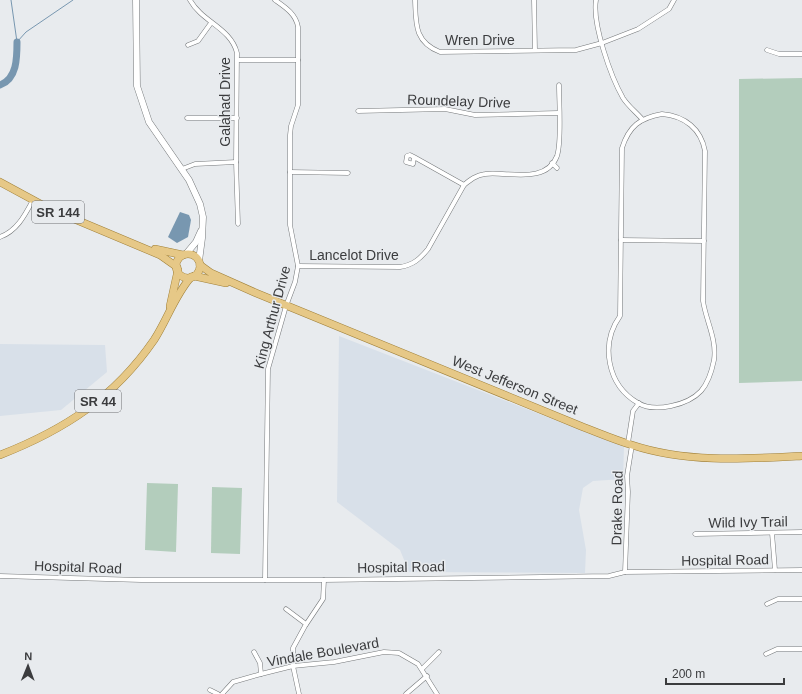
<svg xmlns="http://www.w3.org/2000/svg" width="802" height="694" viewBox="0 0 802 694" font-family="Helvetica,sans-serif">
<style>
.built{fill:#d8e0e9}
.green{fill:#b3cdbc}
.water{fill:#7897b0}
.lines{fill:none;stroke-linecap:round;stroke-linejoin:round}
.stream{stroke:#7897b0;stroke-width:1}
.river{stroke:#7897b0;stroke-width:7}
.street-casing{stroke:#75787a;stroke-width:5}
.secondary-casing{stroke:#75787a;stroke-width:7}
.primary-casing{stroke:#a08039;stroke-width:8}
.street{stroke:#fff;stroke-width:4}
.secondary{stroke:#fff;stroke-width:6}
.primary{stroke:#e6c887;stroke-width:7}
.labels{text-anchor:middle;stroke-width:3;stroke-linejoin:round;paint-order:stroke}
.shield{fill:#e8ebee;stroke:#6f7073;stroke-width:1}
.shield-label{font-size:13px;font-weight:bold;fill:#3b3c3e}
.street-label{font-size:14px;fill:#3b3c3e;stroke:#e8ebee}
</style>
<rect width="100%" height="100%" fill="#e8ebee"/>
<g class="built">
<path d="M339 336 624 447 623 479 593 481 583 488 579 510 586 550 585 573 409 572 400 550 337 502Z"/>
<path d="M0 344 105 345 107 372 61 410 0 416Z"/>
</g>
<g class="green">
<path d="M802 78V381L739 383V79Z"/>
<path d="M147 483 178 484 176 552 145 550Z"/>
<path d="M212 487 242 488 240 554 211 553Z"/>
</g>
<path class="water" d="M180 212 189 215 191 220 188 237 177 243 168 237Z"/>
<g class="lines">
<g class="stream">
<path d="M11 0 17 42"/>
<path d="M17 42 26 32 73 0"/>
</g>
<path class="river" d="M0 85C17 79 17 58 17 42"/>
<g class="street-casing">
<g id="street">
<path d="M190 0C202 22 231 28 237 53L236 162 238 224"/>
<path d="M415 0C416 23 414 42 440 52L576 50 602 43 638 29 669 9 674 0"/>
<path d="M534 0 535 50"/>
<path d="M596 0C592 24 611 77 623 98 628 106 636 112 642 119"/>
<path d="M188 45 198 41 211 23"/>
<path d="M767 50 779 54H802"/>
<path d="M238 60H298"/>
<path d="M358 111 445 109 475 115 558 113"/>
<path d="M662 114C685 116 701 129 705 151L703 301C706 321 717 339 714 360 712 370 708 383 701 391 688 405 655 413 638 403 607 385 600 344 620 316L622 148C629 126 640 118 662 114Z"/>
<path d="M187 118H237"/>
<path d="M414 157 410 155 407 156 406 162 413 164 414 157 464 185"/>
<path d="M552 163 557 168"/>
<path d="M182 169 195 164 236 162"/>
<path d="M290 172 348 173"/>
<path d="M0 237C17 231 25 215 33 200"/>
<path d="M621 240 704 241"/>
<path d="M298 266 400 267C413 265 420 259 428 249L464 185C470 180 476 175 485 174 507 171 546 185 557 156 562 141 559 103 559 85"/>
<path d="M628 443 633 411 639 403"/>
<path d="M772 533 775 570"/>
<path d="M695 534 802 532"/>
<path d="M625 572 628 492 627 476 632 445"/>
<path d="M0 576 141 580H324L609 576 625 572 802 570"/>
<path d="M265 580 268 369 286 306 295 282 298 266 290 225V135L291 126 298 105V27C296 14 285 7 275 0"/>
<path d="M767 604 778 599H802"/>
<path d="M286 609 306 624"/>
<path d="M254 652 260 663 261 674"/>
<path d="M766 654 777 649H802"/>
<path d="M422 669 439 652"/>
<path d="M210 690 218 694"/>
<path d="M222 694 233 682 261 674 293 666 334 662 384 652 399 653 418 664 437 694"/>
<path d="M299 694 293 666V648L305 626 323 599 324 580"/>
<path d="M406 694 427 676"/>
</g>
</g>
<g class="secondary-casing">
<g id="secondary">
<path d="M136 0 137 86 149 122 189 180 200 204 203 217 202 238 199 261"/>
<path d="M186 254 196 242 201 231"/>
</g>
</g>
<g class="primary-casing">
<g id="primary">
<path d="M0 182 48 208 160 255 177 267"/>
<path d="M155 249 183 255"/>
<circle cx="188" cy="266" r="12"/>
<path d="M200 265 211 273 256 293 583 427C599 433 615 440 632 445 686 463 746 459 802 456"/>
<path d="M194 276 226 283"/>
<path d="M170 306 178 270"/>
<path d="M0 455C64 430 114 398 154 340 167 320 175 295 191 277"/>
</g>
</g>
<use href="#street" class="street"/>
<use href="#secondary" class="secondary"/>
<use href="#primary" class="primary"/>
</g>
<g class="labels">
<g class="shield">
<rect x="32" y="201" width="52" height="22" rx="3"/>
<rect x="75" y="390" width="46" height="22" rx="3"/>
</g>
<g class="shield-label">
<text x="58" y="217">SR 144</text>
<text x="98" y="406">SR 44</text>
</g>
<g class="street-label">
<text x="480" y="45">Wren Drive</text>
<text transform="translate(459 101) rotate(2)" y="5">Roundelay Drive</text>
<text transform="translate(225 102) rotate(-90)" y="5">Galahad Drive</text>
<text x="354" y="260">Lancelot Drive</text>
<text transform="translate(272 317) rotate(-75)" y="5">King Arthur Drive</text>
<text transform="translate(515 385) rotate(22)" y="5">West Jefferson Street</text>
<text transform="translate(617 508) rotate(-89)" y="5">Drake Road</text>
<text transform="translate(748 522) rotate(-1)" y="5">Wild Ivy Trail</text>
<text transform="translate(725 560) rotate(-1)" y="5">Hospital Road</text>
<text transform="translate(78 567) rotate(2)" y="5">Hospital Road</text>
<text transform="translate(401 567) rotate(-1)" y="5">Hospital Road</text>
<text transform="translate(323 652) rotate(-10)" y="5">Vindale Boulevard</text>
</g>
</g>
<g transform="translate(28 666) rotate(1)" stroke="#e8ebee" stroke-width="3" paint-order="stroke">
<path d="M0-3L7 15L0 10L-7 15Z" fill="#3b3c3e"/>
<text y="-6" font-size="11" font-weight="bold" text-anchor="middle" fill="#3b3c3e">N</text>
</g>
<path d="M666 678v6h118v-6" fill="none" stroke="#3b3c3e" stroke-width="2"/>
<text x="672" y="678" font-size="12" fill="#3b3c3e" stroke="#e8ebee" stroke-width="3" paint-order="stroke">200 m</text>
</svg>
